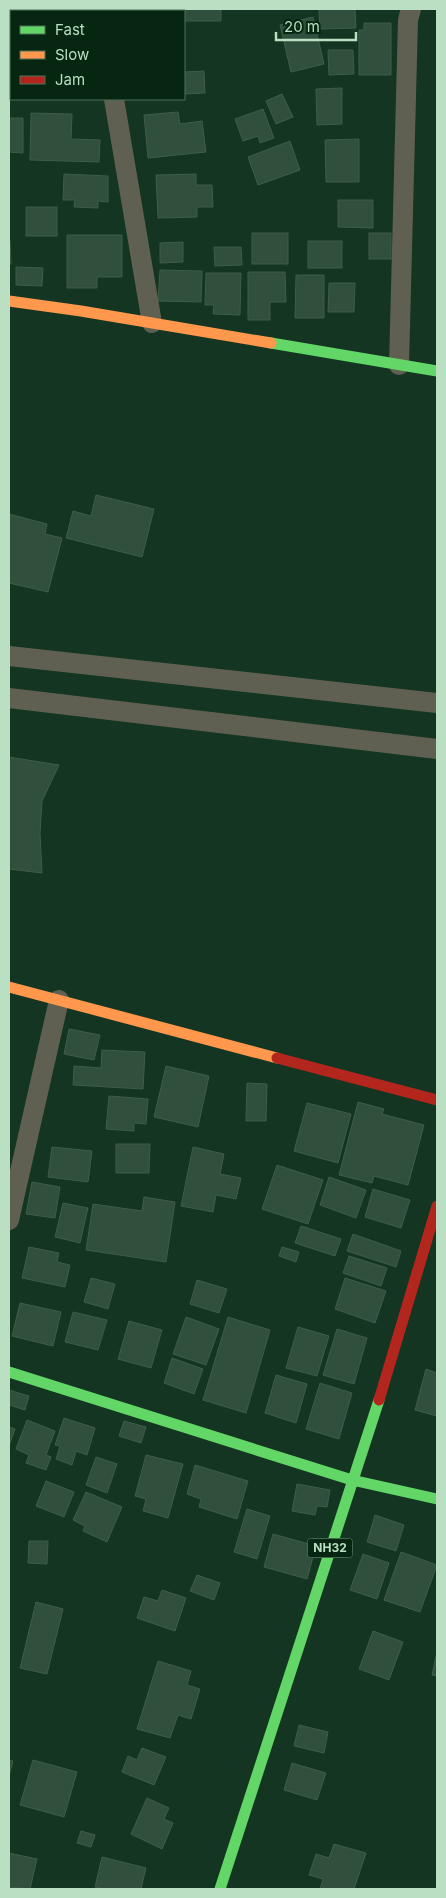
<svg xmlns="http://www.w3.org/2000/svg" width="446" height="1898" viewBox="0 0 446 1898" font-family="Inter,sans-serif">
<style>
.building{fill:#304f3c;stroke:#3f5d49}
.lines{fill:none;stroke-linecap:round;stroke-linejoin:round}
.street{stroke:#5f6051;stroke-width:20}
.fast{stroke:#63d668;stroke-width:11}
.slow{stroke:#ff974d;stroke-width:11}
.jam{stroke:#b3261e;stroke-width:11}
.labels{text-anchor:middle;stroke-width:5;stroke-linejoin:round;paint-order:stroke}
.shield{fill:#062611;stroke:#85a88d;stroke-width:1}
.shield-label{font-size:12px;font-weight:bold;fill:#bbdfc2}
</style>
<rect width="100%" height="100%" fill="#133521"/>
<g class="building">
<path d="M9 9H54V11L9 12Z"/>
<path d="M134 9H166V11H135Z"/>
<path d="M182 9H221V21H184V11H182Z"/>
<path d="M319 9H355L356 28 320 29Z"/>
<path d="M313 17 324 64 291 72 280 25Z"/>
<path d="M364 23H391V75H359V30H364Z"/>
<rect x="9" y="28" width="2" height="29"/>
<path d="M328 50H353L354 74 329 75Z"/>
<path d="M204 71 205 93 184 94V72Z"/>
<path d="M342 88V124L317 125 316 89Z"/>
<path d="M282 94 293 117 276 124 266 101Z"/>
<path d="M263 109 274 138 260 143 258 136 243 141 235 119Z"/>
<path d="M178 112 180 124 202 121 206 152 148 158 144 115Z"/>
<path d="M31 113 72 114 71 139 100 140 99 162 30 160Z"/>
<path d="M9 118H23V153L9 152Z"/>
<path d="M359 139V182H326L325 140Z"/>
<path d="M290 141 300 170 258 185 248 157Z"/>
<path d="M64 174 108 176V202L98 201V208L74 207 75 200H63Z"/>
<path d="M196 174V185H212L213 207H197V217L158 218 156 175Z"/>
<path d="M338 200H373V228L338 227Z"/>
<rect x="26" y="207" width="31" height="29"/>
<rect x="252" y="233" width="36" height="31"/>
<rect x="369" y="233" width="22" height="26"/>
<path d="M67 235H122V277H97V288H67Z"/>
<path d="M9 240H10L11 264H9Z"/>
<rect x="308" y="241" width="34" height="27"/>
<path d="M183 242V262L160 263V243Z"/>
<path d="M214 247H241L242 265 215 266Z"/>
<path d="M16 267 43 268 42 286 16 285Z"/>
<path d="M160 270 202 271 201 302 158 301Z"/>
<path d="M248 272H285L286 302H270V320H248Z"/>
<path d="M206 273H241L240 315 213 314 214 305H205Z"/>
<path d="M296 275H324V318H295Z"/>
<path d="M329 283H355L354 312H328Z"/>
<path d="M96 495 154 509 142 557 66 538 73 511 91 516Z"/>
<path d="M9 514 47 524 45 534 62 538 48 592 9 583Z"/>
<path d="M9 757 59 765 42 801 40 833 42 873 9 869Z"/>
<path d="M69 1029 100 1035 94 1060 64 1054Z"/>
<path d="M102 1050 145 1052 143 1089 73 1085 74 1066 101 1068Z"/>
<path d="M166 1066 209 1076 198 1127 154 1117Z"/>
<path d="M247 1083 267 1084 266 1121H246Z"/>
<path d="M109 1096 148 1099 146 1124 134 1123V1131L106 1129Z"/>
<path d="M358 1102 384 1109 382 1114 424 1125 408 1185 374 1176 372 1183 339 1175Z"/>
<path d="M307 1103 351 1114 338 1163 294 1151Z"/>
<path d="M116 1144H150L149 1173H116Z"/>
<path d="M52 1147 92 1151 88 1182 48 1177Z"/>
<path d="M193 1147 224 1154 220 1174 241 1178 236 1199 216 1195 213 1212 181 1206Z"/>
<path d="M277 1165 323 1180 308 1224 262 1209Z"/>
<path d="M329 1177 366 1190 356 1218 320 1205Z"/>
<path d="M32 1182 60 1187 55 1218 26 1214Z"/>
<path d="M373 1189 410 1200 401 1228 365 1217Z"/>
<path d="M144 1197 175 1202 166 1262 86 1250 93 1204 142 1211Z"/>
<path d="M63 1203 88 1208 80 1243 55 1237Z"/>
<path d="M301 1226 341 1239 335 1256 295 1243Z"/>
<path d="M353 1234 401 1251 396 1267 347 1251Z"/>
<path d="M29 1247 59 1253 57 1262 70 1265 65 1287 22 1278Z"/>
<path d="M282 1247 299 1252 296 1262 279 1256Z"/>
<path d="M349 1256 387 1268 381 1286 343 1273Z"/>
<path d="M91 1278 115 1284 108 1309 84 1302Z"/>
<path d="M345 1278 386 1291 375 1323 335 1309Z"/>
<path d="M197 1280 227 1289 219 1313 190 1304Z"/>
<path d="M20 1303 61 1312 53 1346 12 1336Z"/>
<path d="M73 1312 107 1320 98 1350 65 1342Z"/>
<path d="M186 1317 219 1329 206 1365 173 1354Z"/>
<path d="M228 1317 270 1330 246 1413 203 1400Z"/>
<path d="M129 1321 162 1330 151 1368 118 1359Z"/>
<path d="M298 1327 329 1336 317 1376 286 1368Z"/>
<path d="M337 1329 367 1338 354 1384 323 1375Z"/>
<path d="M172 1358 203 1369 194 1394 164 1383Z"/>
<path d="M426 1369 437 1373V1416L415 1410Z"/>
<path d="M276 1375 307 1384 296 1423 265 1413Z"/>
<path d="M320 1383 352 1393 339 1439 306 1429Z"/>
<path d="M9 1390 29 1396 25 1410 9 1405Z"/>
<path d="M64 1418 95 1428 87 1455 76 1451 72 1465 56 1459 60 1446 55 1445Z"/>
<path d="M27 1420 55 1431 46 1455 51 1457 46 1470 26 1463 29 1455 16 1449Z"/>
<path d="M124 1421 146 1427 141 1443 119 1436Z"/>
<path d="M9 1427 15 1429 9 1446Z"/>
<path d="M146 1455 183 1464 168 1518 143 1511 146 1499 135 1496Z"/>
<path d="M96 1457 117 1464 107 1493 86 1485Z"/>
<path d="M195 1465 248 1481 237 1519 199 1507 201 1499 187 1494Z"/>
<path d="M46 1481 74 1492 64 1517 36 1506Z"/>
<path d="M297 1484 330 1490 327 1507 317 1506 315 1515 292 1511Z"/>
<path d="M86 1492 122 1507 107 1542 83 1531 85 1526 73 1520Z"/>
<path d="M247 1509 270 1516 257 1559 234 1552Z"/>
<path d="M375 1515 404 1525 396 1551 367 1542Z"/>
<path d="M273 1534 316 1546 307 1579 264 1567Z"/>
<path d="M29 1541H48L47 1564 28 1563Z"/>
<path d="M401 1552 437 1565 420 1612 384 1600Z"/>
<path d="M363 1554 389 1563 377 1599 350 1590Z"/>
<path d="M197 1575 220 1583 214 1600 190 1591Z"/>
<path d="M162 1590 186 1598 175 1631 137 1618 144 1597 158 1601Z"/>
<path d="M36 1602 63 1609 47 1674 20 1668Z"/>
<path d="M373 1631 403 1642 389 1680 359 1669Z"/>
<path d="M437 1652V1676L432 1675Z"/>
<path d="M158 1661 191 1671 187 1685 200 1689 191 1719 178 1715 170 1738 137 1729Z"/>
<path d="M299 1725 328 1732 324 1753 294 1746Z"/>
<path d="M142 1748 166 1757 154 1785 122 1772 128 1756 137 1760Z"/>
<path d="M9 1760 13 1761 9 1776Z"/>
<path d="M33 1760 77 1772 64 1817 20 1805Z"/>
<path d="M292 1763 326 1773 317 1800 284 1790Z"/>
<path d="M147 1798 169 1808 164 1819 173 1823 162 1849 131 1834Z"/>
<path d="M81 1831 95 1835 91 1847 77 1843Z"/>
<path d="M334 1844 366 1853 354 1889H320L323 1879 309 1875 316 1854 329 1858Z"/>
<path d="M9 1853 37 1859 30 1889 9 1887Z"/>
<path d="M102 1857 146 1868 141 1889H104L95 1887Z"/>
</g>
<g class="lines">
<g class="street">
<path d="M95 9V11"/>
<path d="M9 86H11"/>
<path d="M114 99 152 323"/>
<path d="M399 365 408 20 411 9"/>
<path d="M9 656 437 703"/>
<path d="M9 698 437 749"/>
<path d="M9 1220 59 1000"/>
</g>
<g class="fast">
<path d="M271 343 437 371"/>
<path d="M9 1372 352 1480 437 1499"/>
<path d="M220 1889 379 1400"/>
</g>
<g class="slow">
<path d="M9 301 81 311 271 343"/>
<path d="M9 987 277 1058"/>
</g>
<g class="jam">
<path d="M277 1058 437 1100"/>
<path d="M379 1400 437 1206"/>
</g>
</g>
<g class="labels">
<rect class="shield" x="307.5" y="1538.5" width="45" height="19" rx="4"/>
<g class="shield-label">
<text x="330" y="1552">NH32</text>
</g>
</g>
<rect width="446" height="1898" fill="none" stroke="#bbdfc2" stroke-width="20"/>
<rect x="10" y="10" width="175" height="90" fill="#062611" stroke="#4e7058"/>
<rect x="20" y="26" width="25" height="8" fill="#63d668" stroke="#4e7058"/>
<text x="55" y="35" font-size="15" fill="#bbdfc2">Fast</text>
<rect x="20" y="51" width="25" height="8" fill="#ff974d" stroke="#4e7058"/>
<text x="55" y="60" font-size="15" fill="#bbdfc2">Slow</text>
<rect x="20" y="76" width="25" height="8" fill="#b3261e" stroke="#4e7058"/>
<text x="55" y="85" font-size="15" fill="#bbdfc2">Jam</text>
<path d="M276 32v8h80v-8" fill="none" stroke="#bbdfc2" stroke-width="2.5"/>
<text x="284" y="32" font-size="15" fill="#bbdfc2" stroke="#062611" stroke-width="4" paint-order="stroke">20 m</text>
</svg>
